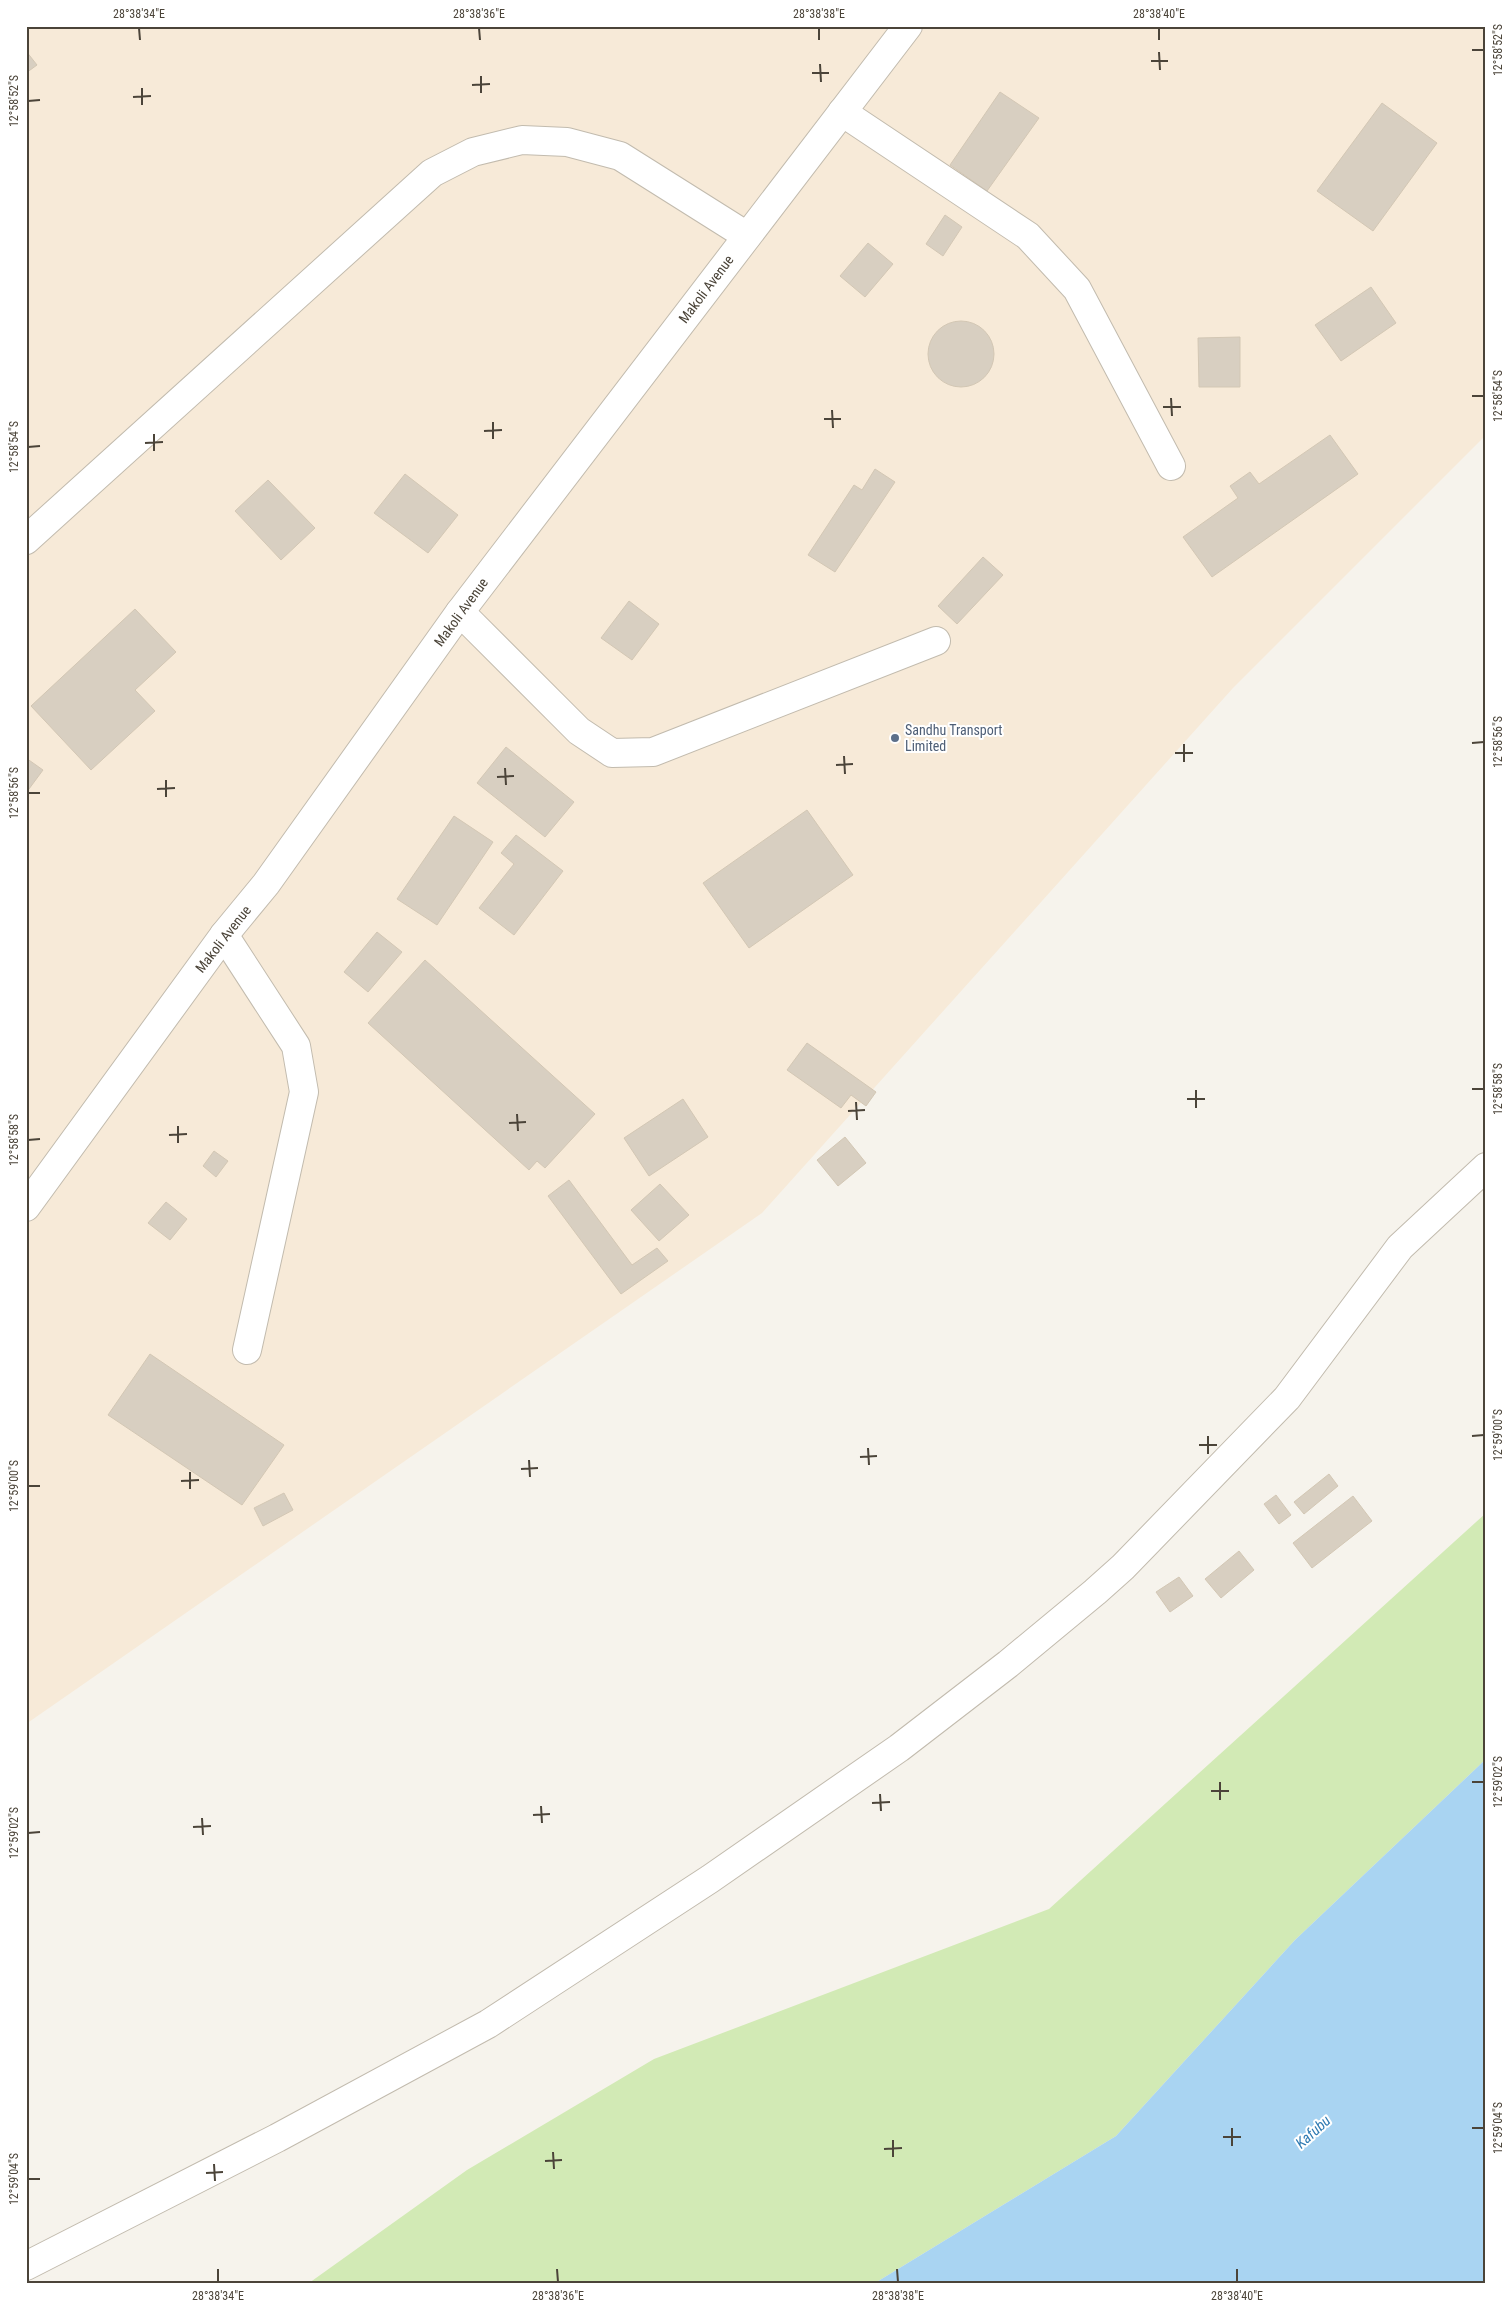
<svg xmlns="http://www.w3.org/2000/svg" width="1512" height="2309" viewBox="0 0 1512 2309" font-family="'Roboto Condensed',sans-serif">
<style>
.commercial{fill:#f7ead8}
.green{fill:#d2eab5}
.water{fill:#a9d4f2}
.building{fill:#d8cfc1;stroke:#d3c7b4}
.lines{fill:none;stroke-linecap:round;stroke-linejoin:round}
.minor-casing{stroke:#c2bbae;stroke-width:30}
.minor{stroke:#fff;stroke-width:28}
.ticks{fill:none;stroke:#4b4439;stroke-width:2}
.service-dot{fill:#5c6f8a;stroke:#fff;stroke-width:2}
.labels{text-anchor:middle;stroke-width:4;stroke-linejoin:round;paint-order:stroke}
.street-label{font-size:14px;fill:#4b4439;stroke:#fff}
.service-label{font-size:14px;fill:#4e5e75;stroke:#fff;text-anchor:start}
.water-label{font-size:15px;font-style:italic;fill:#2e7ab2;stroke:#fff}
.neatline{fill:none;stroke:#4b4439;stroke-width:2}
.ticks-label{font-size:12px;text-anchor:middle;fill:#4b4439}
</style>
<rect width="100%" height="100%" fill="#f6f3ec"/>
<path class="commercial" d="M26 26H1486V435L1233 688 762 1213 26 1724Z"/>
<path class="green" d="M1486 1513V1759L1295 1940 1116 2136 875 2283H309L467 2170 654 2059 1049 1909Z"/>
<path class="water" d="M1486 1759V2283H875L1116 2136 1295 1940Z"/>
<g class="building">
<path d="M26 51 37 65 26 73Z"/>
<path d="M1000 92 1039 118 987 191 950 165Z"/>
<path d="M1382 103 1437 143 1373 231 1317 191Z"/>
<path d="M945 215 962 227 943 256 926 244Z"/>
<path d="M868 243 893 264 865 297 840 276Z"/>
<path d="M1371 287 1396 323 1341 361 1315 325Z"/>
<circle cx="961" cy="354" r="33"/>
<path d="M1240 337V387H1199L1198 338Z"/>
<path d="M1330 435 1358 474 1212 577 1183 537 1238 498 1230 486 1250 472 1259 484Z"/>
<path d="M875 469 895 482 835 572 808 555 854 485 862 490Z"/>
<path d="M405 474 458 515 428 553 374 513Z"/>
<path d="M268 480 315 528 281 560 235 511Z"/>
<path d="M983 557 1003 575 957 624 938 606Z"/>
<path d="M629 601 659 624 632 660 601 638Z"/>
<path d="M135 609 176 652 135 690 155 711 91 770 31 706Z"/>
<path d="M506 747 574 802 545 837 477 783Z"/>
<path d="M26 758 43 770 26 793Z"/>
<path d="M807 810 853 875 749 948 703 883Z"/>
<path d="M454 816 493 842 437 925 397 899Z"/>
<path d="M516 835 563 871 514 935 479 908 514 864 501 853Z"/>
<path d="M377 932 402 952 368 992 344 972Z"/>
<path d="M425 960 595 1114 545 1168 537 1161 529 1170 368 1023Z"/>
<path d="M807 1043 876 1092 866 1106 851 1095 841 1108 787 1070Z"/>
<path d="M683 1099 708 1137 649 1176 624 1138Z"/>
<path d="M845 1137 866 1163 838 1186 817 1160Z"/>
<path d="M214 1151 228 1161 216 1177 203 1166Z"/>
<path d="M569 1180 632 1265 657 1248 668 1261 621 1294 548 1196Z"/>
<path d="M660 1184 689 1215 659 1241 631 1210Z"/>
<path d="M166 1202 187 1219 170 1240 148 1223Z"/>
<path d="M150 1354 284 1445 242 1505 108 1415Z"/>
<path d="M1329 1474 1338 1486 1304 1514 1294 1502Z"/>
<path d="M284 1493 293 1510 263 1526 254 1508Z"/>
<path d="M1276 1495 1291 1515 1279 1524 1264 1504Z"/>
<path d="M1353 1496 1372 1521 1312 1568 1293 1543Z"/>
<path d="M1239 1551 1254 1570 1221 1598 1205 1579Z"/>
<path d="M1179 1577 1193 1596 1170 1612 1156 1592Z"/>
</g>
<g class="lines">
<g class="minor-casing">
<g id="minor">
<path d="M842 112 1028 236 1077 289 1171 466"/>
<path d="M26 540 432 173 473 152 522 140 567 142 620 156 747 236"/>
<path d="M460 612 579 731 612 753 653 752 936 641"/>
<path d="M224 935 296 1046 304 1092 247 1350"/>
<path d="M26 1207 224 935 266 884 460 612 908 26"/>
<path d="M26 2266 277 2138 488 2024 710 1879 899 1748 1008 1664 1095 1592 1123 1567 1287 1398 1400 1247 1486 1167"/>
</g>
</g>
<use href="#minor" class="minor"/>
</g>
<path class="ticks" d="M139 28 140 40M479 28 480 40M819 28V40M1159 28V40M1472 50H1484M1159 52 1160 70M1151 61H1168M820 64 821 82M812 73H829M481 76V93M472 85 490 84M142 88V105M133 97 151 96M28 101 40 100M1472 396H1484M1171 398 1172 416M1163 407H1181M832 410 833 428M824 419H841M493 422V439M484 431 502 430M154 434V451M145 443 163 442M28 447 40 446M1472 743 1484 742M1184 744V762M1175 753H1193M844 756 845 774M836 765 853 764M505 768 506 785M497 777 514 776M166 780V797M157 789 175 788M28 793H40M1472 1089H1484M1196 1090V1108M1187 1099H1205M856 1102 857 1120M848 1111 865 1110M517 1114 518 1131M509 1123 526 1122M178 1126V1143M169 1135 187 1134M28 1140 40 1139M1208 1436V1454M1472 1436 1484 1435M1199 1445H1217M868 1448 869 1465M860 1457 877 1456M529 1460 530 1477M521 1469 538 1468M190 1472V1489M181 1481 199 1480M28 1486H40M1220 1782V1800M1472 1782H1484M1211 1791H1229M880 1794 881 1811M872 1803 890 1802M541 1806 542 1823M533 1815 550 1814M202 1818 203 1835M193 1827 211 1826M28 1833 40 1832M1232 2128V2146M1472 2128H1484M1223 2137H1241M893 2140V2157M884 2149 902 2148M553 2152 554 2169M545 2161 562 2160M214 2164 215 2181M206 2173 223 2172M28 2179H40M218 2269V2282M557 2269 558 2282M897 2269 898 2282M1237 2269V2282"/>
<circle class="service-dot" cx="895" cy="738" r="5"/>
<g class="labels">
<g class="street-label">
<text transform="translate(706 289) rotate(-53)" y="5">Makoli Avenue</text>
<text transform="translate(461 612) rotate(-54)" y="5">Makoli Avenue</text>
<text transform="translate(223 939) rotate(-52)" y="5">Makoli Avenue</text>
</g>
<g class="service-label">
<text x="905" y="735">Sandhu Transport<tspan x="905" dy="16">Limited</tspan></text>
</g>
<g class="water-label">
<text transform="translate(1313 2132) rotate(-42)" y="5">Kafubu</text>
</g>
</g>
<rect width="1512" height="2309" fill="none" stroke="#ffffff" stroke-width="55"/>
<rect x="28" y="28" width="1456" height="2254" class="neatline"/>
<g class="ticks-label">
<text x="139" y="18">28°38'34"E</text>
<text x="479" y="18">28°38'36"E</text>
<text x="819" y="18">28°38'38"E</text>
<text x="1159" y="18">28°38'40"E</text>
<text transform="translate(1498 50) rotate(-90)" y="4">12°58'52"S</text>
<text transform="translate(14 101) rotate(-90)" y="4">12°58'52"S</text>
<text transform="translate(1498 396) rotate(-90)" y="4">12°58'54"S</text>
<text transform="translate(14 447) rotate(-90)" y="4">12°58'54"S</text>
<text transform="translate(1498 742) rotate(-90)" y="4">12°58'56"S</text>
<text transform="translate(14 793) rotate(-90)" y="4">12°58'56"S</text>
<text transform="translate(1498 1089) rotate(-90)" y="4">12°58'58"S</text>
<text transform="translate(14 1140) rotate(-90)" y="4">12°58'58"S</text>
<text transform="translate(1498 1435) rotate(-90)" y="4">12°59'00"S</text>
<text transform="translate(14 1486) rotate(-90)" y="4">12°59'00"S</text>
<text transform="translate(1498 1782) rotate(-90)" y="4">12°59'02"S</text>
<text transform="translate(14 1833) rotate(-90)" y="4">12°59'02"S</text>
<text transform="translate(1498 2128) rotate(-90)" y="4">12°59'04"S</text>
<text transform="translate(14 2179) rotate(-90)" y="4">12°59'04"S</text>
<text x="218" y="2300">28°38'34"E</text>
<text x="558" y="2300">28°38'36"E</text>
<text x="898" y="2300">28°38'38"E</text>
<text x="1237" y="2300">28°38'40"E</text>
</g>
</svg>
